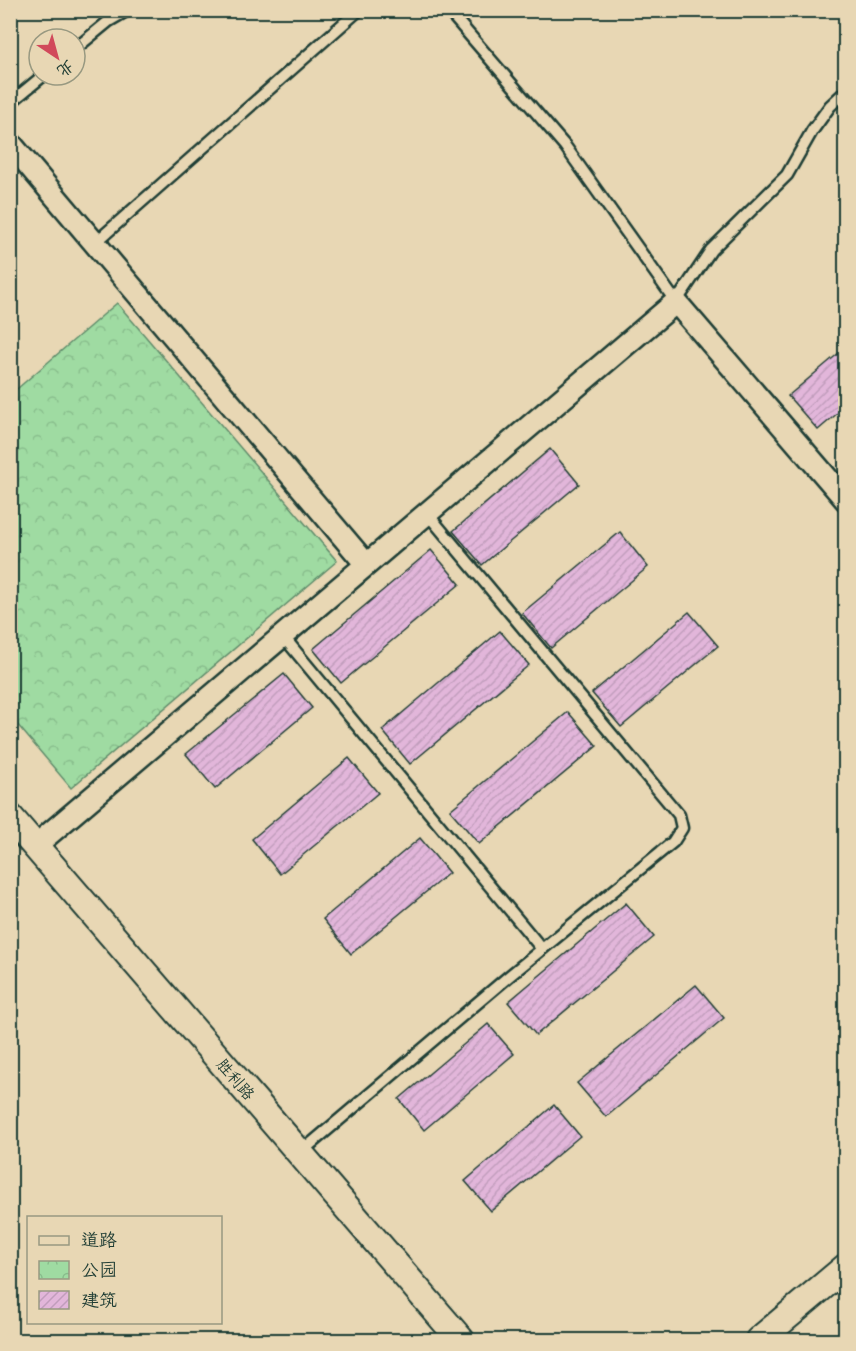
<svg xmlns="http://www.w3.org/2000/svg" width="856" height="1351" viewBox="0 0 856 1351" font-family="'Balsamiq Sans','LXGW WenKai TC',sans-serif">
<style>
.park{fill:url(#park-crowns);stroke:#5f8c6b;stroke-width:1.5}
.building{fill:url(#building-hatch);stroke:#1f3d34;stroke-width:1.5}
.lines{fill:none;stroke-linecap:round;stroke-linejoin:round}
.service-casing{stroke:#1f3d34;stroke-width:15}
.minor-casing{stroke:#1f3d34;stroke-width:26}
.tertiary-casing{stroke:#1f3d34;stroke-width:30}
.service{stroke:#e8d7b4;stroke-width:10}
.minor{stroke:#e8d7b4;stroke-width:21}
.tertiary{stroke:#e8d7b4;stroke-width:26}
.labels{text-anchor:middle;stroke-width:6;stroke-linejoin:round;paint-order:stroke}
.street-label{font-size:16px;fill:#1f3d34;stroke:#e8d7b4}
</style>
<defs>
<pattern id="park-crowns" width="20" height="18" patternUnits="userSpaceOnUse" patternTransform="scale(1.5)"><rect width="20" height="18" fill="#9fdba2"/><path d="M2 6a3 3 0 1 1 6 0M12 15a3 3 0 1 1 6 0" fill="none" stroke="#88bd8c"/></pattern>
<pattern id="building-hatch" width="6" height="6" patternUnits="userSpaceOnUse" patternTransform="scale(1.5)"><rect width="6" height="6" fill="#e2b6da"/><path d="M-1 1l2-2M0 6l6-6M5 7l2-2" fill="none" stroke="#c19dbc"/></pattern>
</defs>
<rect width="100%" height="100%" fill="#e8d7b4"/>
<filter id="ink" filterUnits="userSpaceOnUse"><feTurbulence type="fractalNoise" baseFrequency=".0167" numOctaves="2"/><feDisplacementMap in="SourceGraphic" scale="12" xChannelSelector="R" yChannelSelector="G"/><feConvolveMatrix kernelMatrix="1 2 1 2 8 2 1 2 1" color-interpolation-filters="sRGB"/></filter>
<g filter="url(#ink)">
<path class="park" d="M117 303 337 561 71 788 11 717V394Z"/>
<g class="building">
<path d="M846 347V406L818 430 788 396Z"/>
<path d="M550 449 579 484 482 565 453 531Z"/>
<path d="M620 532 648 567 551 648 522 613Z"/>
<path d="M431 550 460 584 341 683 313 649Z"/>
<path d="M689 612 718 646 621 727 592 693Z"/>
<path d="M500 631 529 665 410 764 382 730Z"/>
<path d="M284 674 312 708 215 789 186 754Z"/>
<path d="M568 712 597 746 479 844 450 810Z"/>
<path d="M349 758 378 793 280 874 252 839Z"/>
<path d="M420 838 449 873 351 954 323 919Z"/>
<path d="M626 903 654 937 536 1035 508 1002Z"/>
<path d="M696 985 724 1018 606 1117 577 1083Z"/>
<path d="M488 1024 514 1054 424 1130 399 1099Z"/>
<path d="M554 1105 580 1136 491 1211 465 1181Z"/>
</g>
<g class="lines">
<g class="service-casing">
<g id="service">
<path d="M448 10 565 146 676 302 711 250 787 175 812 131 830 106 846 91"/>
<path d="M75 49 109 21 128 10"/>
<path d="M10 103 44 75"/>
<path d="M95 243 359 10"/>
<path d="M282 635 542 949"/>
<path d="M300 1153 508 977 673 842 682 828 679 815 426 512"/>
</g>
</g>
<g class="minor-casing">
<g id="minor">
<path d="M10 143 366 564"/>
<path d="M35 846 676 302 846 500"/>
</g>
</g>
<g class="tertiary-casing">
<g id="tertiary">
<path d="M10 817 461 1340"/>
<path d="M759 1340 846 1267"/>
</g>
</g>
<use href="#service" class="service"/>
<use href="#minor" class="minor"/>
<use href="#tertiary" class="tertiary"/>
</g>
</g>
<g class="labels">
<g class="street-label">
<text transform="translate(236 1079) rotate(49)" y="6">胜利路</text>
</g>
</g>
<rect width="856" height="1351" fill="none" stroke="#e8d7b4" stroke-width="36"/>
<rect x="18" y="18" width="820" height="1315" fill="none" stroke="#1f3d34" stroke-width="2" filter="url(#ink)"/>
<rect x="27" y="1216" width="195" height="108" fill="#e8d7b4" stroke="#989981" stroke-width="1.5"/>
<rect x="39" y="1236" width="30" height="9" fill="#e8d7b4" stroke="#989981" stroke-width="1.5"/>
<text x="81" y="1246" font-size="18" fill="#1f3d34">道路</text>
<rect x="39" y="1261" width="30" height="18" fill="url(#park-crowns)" stroke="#989981" stroke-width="1.5"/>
<text x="81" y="1276" font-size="18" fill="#1f3d34">公园</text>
<rect x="39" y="1291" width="30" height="18" fill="url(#building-hatch)" stroke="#989981" stroke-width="1.5"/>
<text x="81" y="1306" font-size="18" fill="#1f3d34">建筑</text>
<g transform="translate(57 57) rotate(144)"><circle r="28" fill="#e8d7b4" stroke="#989981" stroke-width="1.5"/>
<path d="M0-4.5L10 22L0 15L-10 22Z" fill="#d1495b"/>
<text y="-9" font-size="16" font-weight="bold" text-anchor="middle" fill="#1f3d34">北</text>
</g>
</svg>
